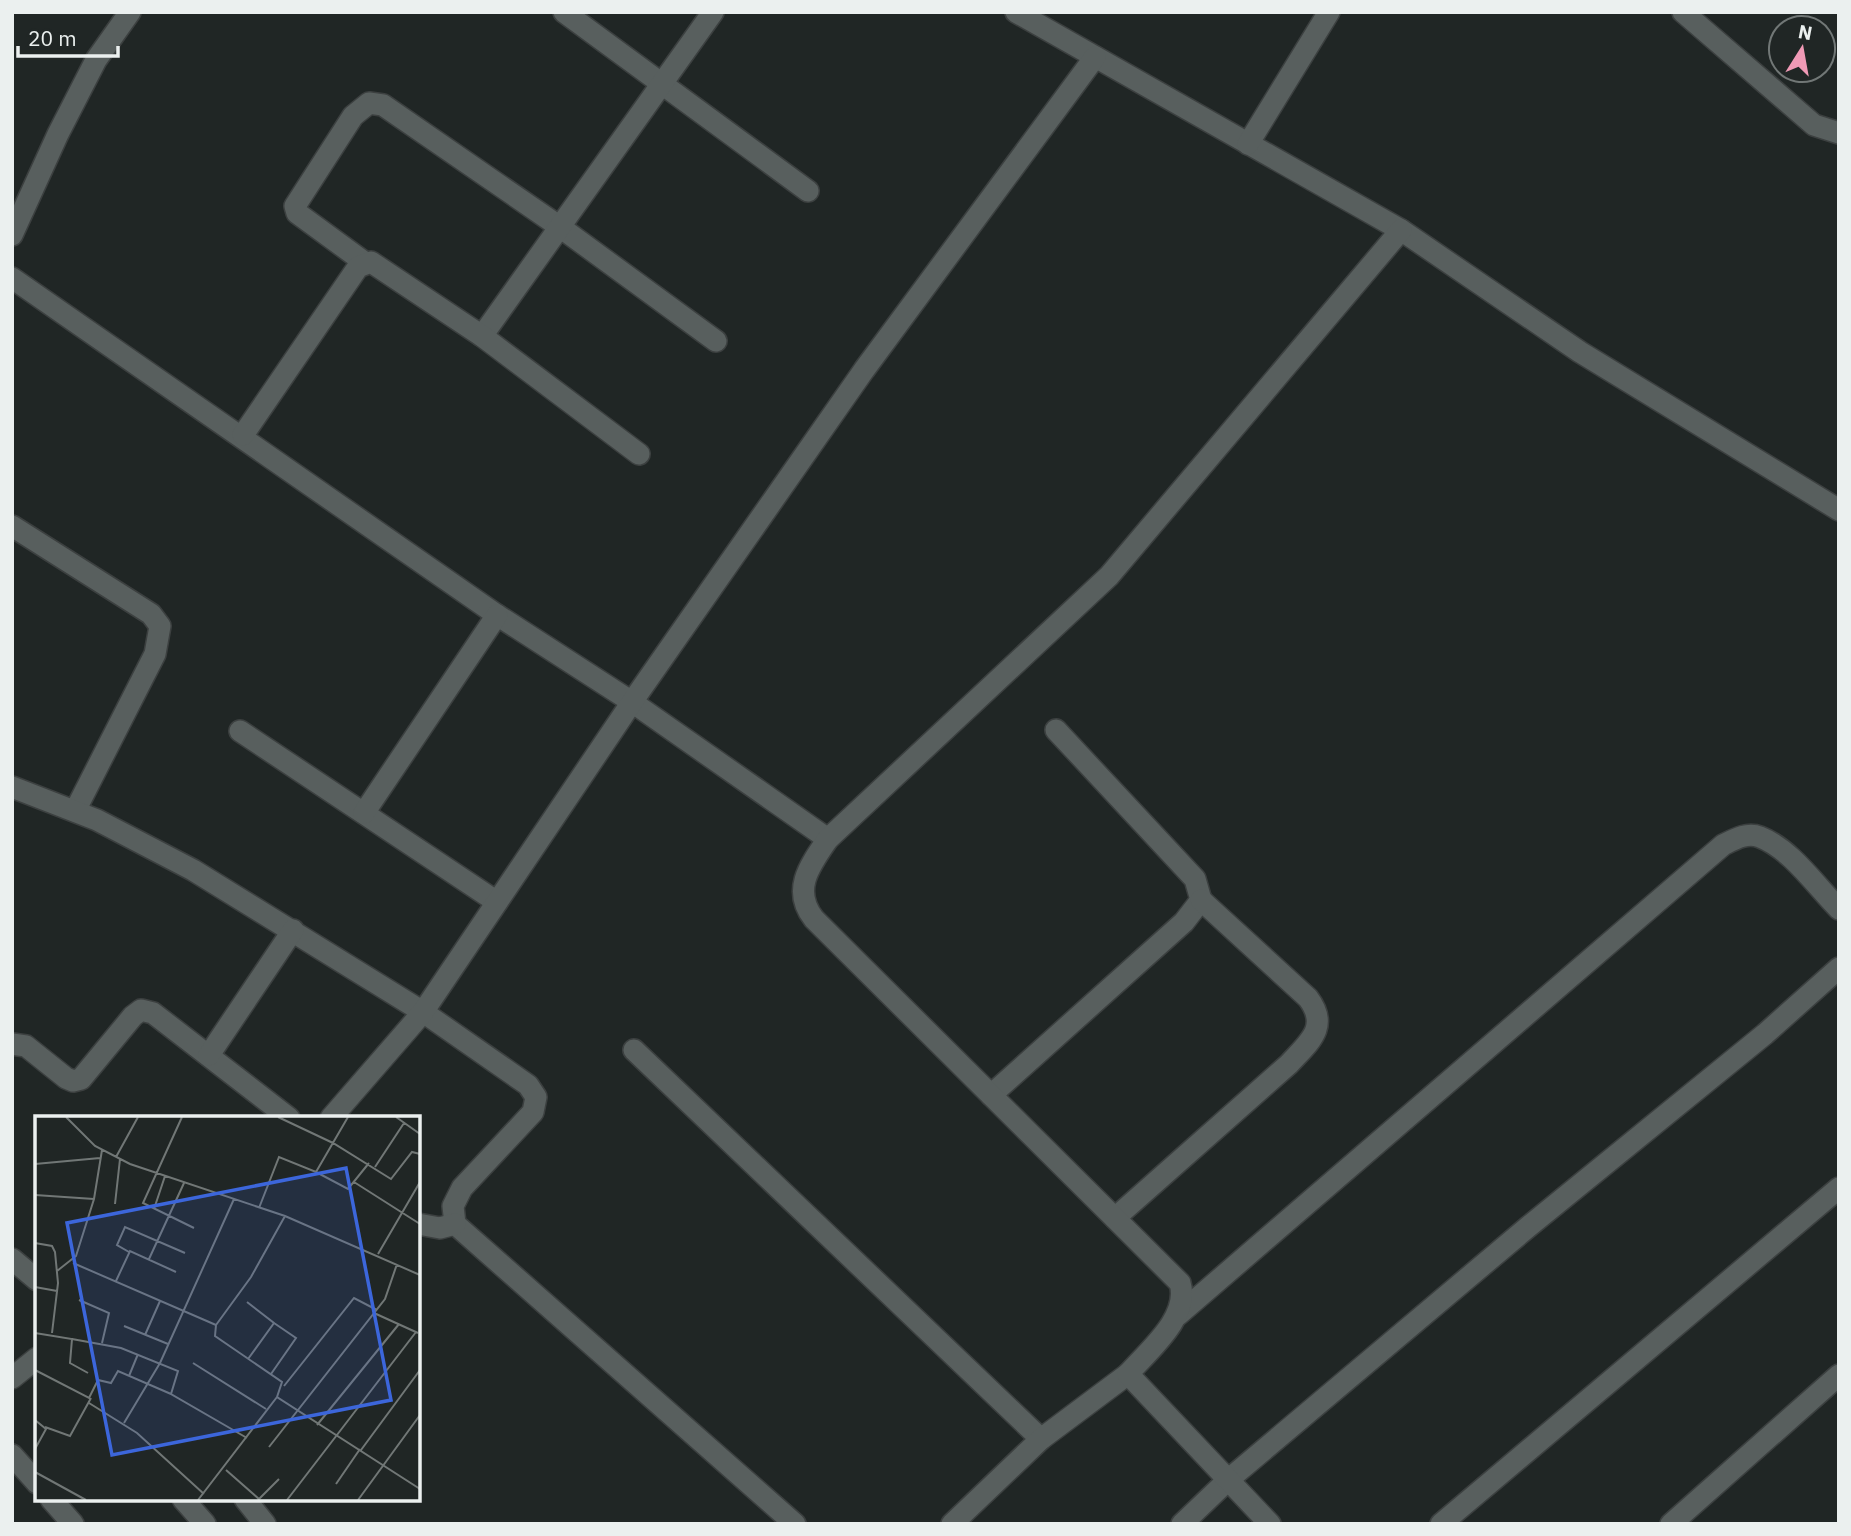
<svg xmlns="http://www.w3.org/2000/svg" width="1851" height="1536" viewBox="0 0 1851 1536" font-family="'IBM Plex Sans',sans-serif">
<style>
.lines{fill:none;stroke-linecap:round;stroke-linejoin:round}
.minor-casing{stroke:#3c4040;stroke-width:24}
.minor{stroke:#585f5e;stroke-width:21}
.inset-road{fill:none;stroke:#717776;stroke-width:2}
.view{fill:#3c66db;fill-opacity:0.15;stroke:#3c66db;stroke-width:3.5}
.inset-edge{fill:none;stroke:#ebf0ef;stroke-width:3.5}
</style>
<rect width="100%" height="100%" fill="#202625"/>
<g class="lines">
<g class="minor-casing">
<g id="minor">
<path d="M564 12 808 191"/>
<path d="M1016 12 1401 230 1580 352 1839 510"/>
<path d="M1683 12 1814 125 1839 133"/>
<path d="M1248 144 1329 12"/>
<path d="M12 235 58 134 96 60 130 12"/>
<path d="M364 262 297 213 295 206 353 116 369 103 383 105 560 227 716 341"/>
<path d="M12 278 497 615 632 702 828 839"/>
<path d="M482 336 713 12"/>
<path d="M243 435 358 267 371 262 482 336 639 454"/>
<path d="M12 526 151 614 160 626 155 654 75 811"/>
<path d="M240 731 497 902"/>
<path d="M12 787 97 820 193 870 423 1012 528 1085 536 1097 533 1112 462 1188 453 1206 455 1224 795 1524"/>
<path d="M364 813 497 615"/>
<path d="M12 1044 26 1046 66 1078 73 1081 81 1079 133 1016 141 1010 153 1013 289 1118"/>
<path d="M634 1050 1041 1439"/>
<path d="M209 1055 293 930"/>
<path d="M991 1095 1184 922 1201 900 1195 879 1056 730"/>
<path d="M331 1118 423 1012 632 702 864 370 1095 57"/>
<path d="M1115 1218 1289 1064C1309 1042 1330 1027 1308 998L1201 900"/>
<path d="M418 1224 440 1228 455 1224"/>
<path d="M12 1259 37 1280"/>
<path d="M1178 1315 1723 845C1735 839 1747 832 1760 837 1791 849 1816 886 1839 909"/>
<path d="M12 1378 37 1358"/>
<path d="M12 1455 37 1483"/>
<path d="M51 1499 73 1524"/>
<path d="M183 1499 205 1524"/>
<path d="M245 1499 265 1524"/>
<path d="M952 1524 1041 1439 1128 1374"/>
<path d="M1182 1524 1228 1480 1528 1227 1765 1034 1839 968"/>
<path d="M1270 1524 1128 1374C1149 1350 1190 1317 1180 1283L814 919C791 890 810 865 828 839L1109 576 1401 230"/>
<path d="M1441 1524 1839 1188"/>
<path d="M1671 1524 1839 1375"/>
</g>
</g>
<use href="#minor" class="minor"/>
</g>
<g transform="translate(35 1116)">
<rect width="385" height="385" fill="#202625"/>
<path class="inset-road" d="M31 1 60 30 95 48 250 100 385 159M147 1 108 87 159 112M243 1 298 27 356 63 377 36 385 38M361 1 385 18M81 41 103 1M0 48 65 42M340 51 369 7M281 56 313 73 334 47M319 66 385 108M0 79 59 83M80 88 85 43M224 92 244 41 281 56 313 1M119 93 130 60M250 100 216 161 181 209 180 220 247 266 242 281 385 373M0 127 17 130 20 136 23 167 17 217M94 136 82 129 90 111 150 137M343 138 385 66M114 143 149 67M38 147 181 209M22 155 41 140 59 83 67 34M81 165 95 135 141 156M0 171 22 175M44 184 74 197 67 227M212 186 239 207 213 243M339 197 383 217M89 210 133 228M0 217 37 223 35 247 53 257M110 219 125 185M37 223 86 232 143 255 136 278 212 322M158 247 231 293M0 254 54 282 63 264 76 267 83 255 136 278M236 258 261 222 239 207M94 260 103 238M249 270 319 182 342 194M54 287 102 317 169 378M0 304 11 313 0 333M89 307 125 247 199 83M282 309 364 208M10 311 35 320 56 282M234 331 350 183 362 148M326 334 385 254M191 354 224 383M0 356 51 384M301 368 325 333M163 384 242 281M223 384 244 363M252 384 381 216M323 384 385 299"/>
<path class="view" d="M311 52 356 284 77 339 32 107Z"/>
<rect width="385" height="385" class="inset-edge"/>
</g>
<rect width="1851" height="1536" fill="none" stroke="#ebf0ef" stroke-width="28"/>
<g transform="translate(1802 49) rotate(11)"><circle r="33" fill="#202625" stroke="#717776" stroke-width="2"/>
<path d="M0-5L12 26L0 18L-12 26Z" fill="#f09ab6"/>
<text y="-10" font-size="19" font-weight="bold" text-anchor="middle" fill="#ebf0ef">N</text>
</g>
<path d="M18 46v10h100v-10" fill="none" stroke="#ebf0ef" stroke-width="3.5"/>
<text x="28" y="46" font-size="21" fill="#ebf0ef" stroke="#202625" stroke-width="5" paint-order="stroke">20 m</text>
</svg>
